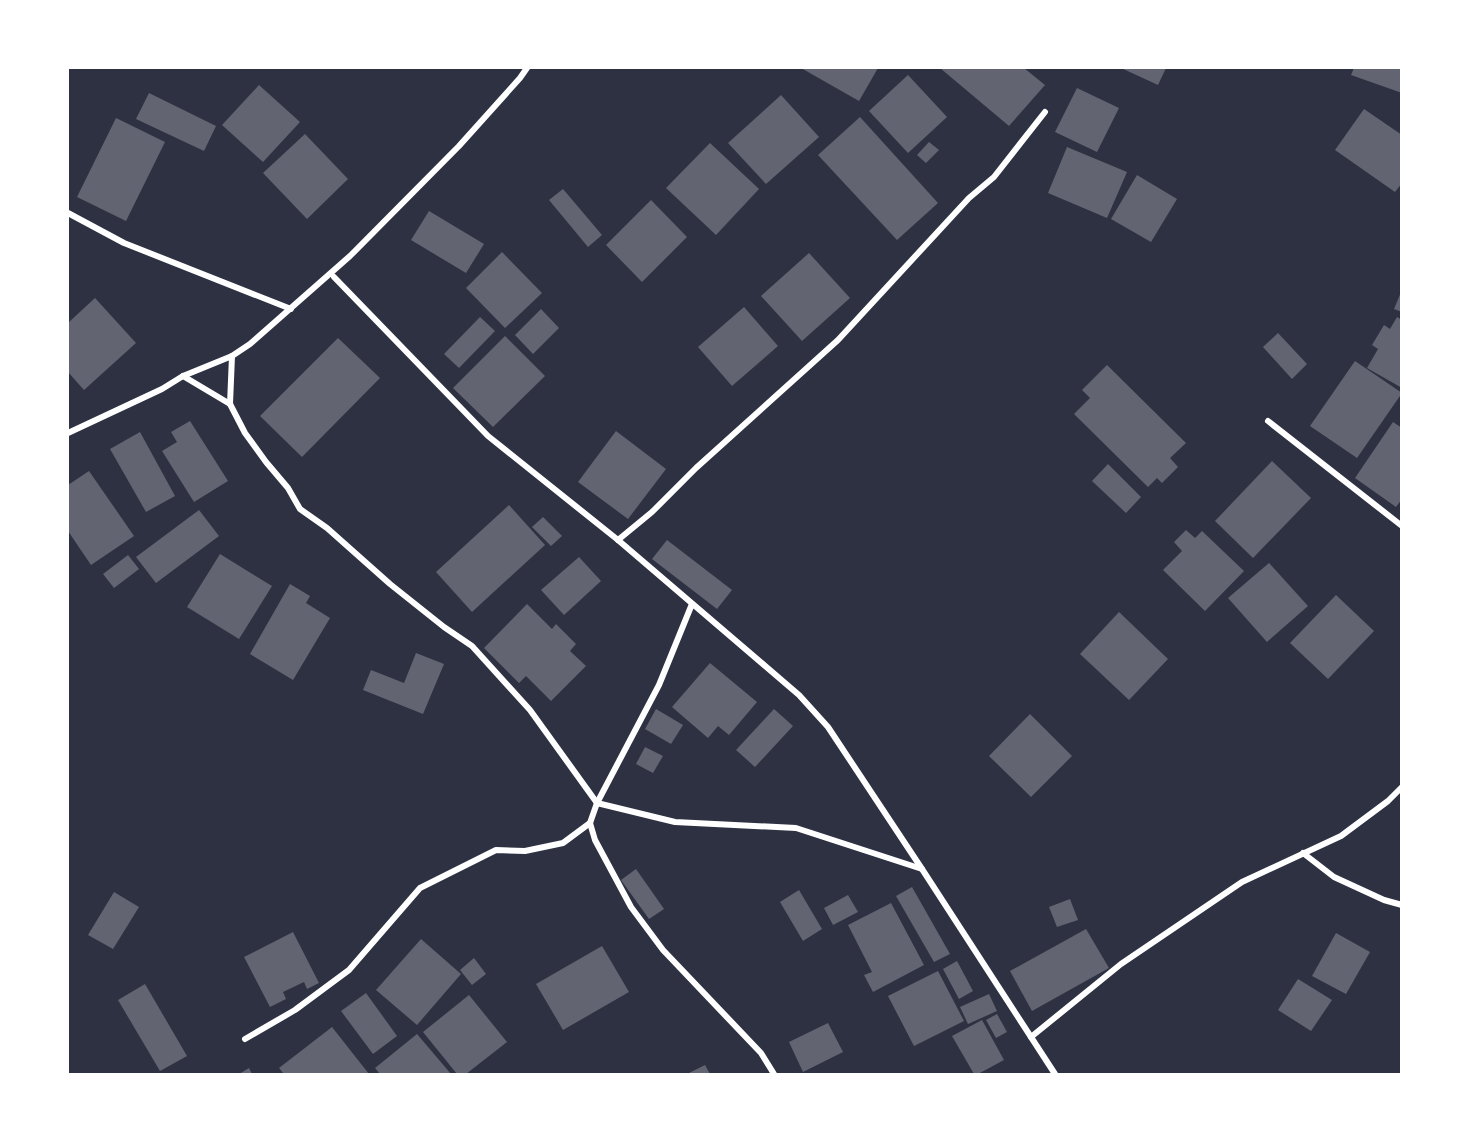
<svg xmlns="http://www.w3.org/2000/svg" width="1469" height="1142" viewBox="0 0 1469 1142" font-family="'Public Sans',sans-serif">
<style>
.building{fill:#626471}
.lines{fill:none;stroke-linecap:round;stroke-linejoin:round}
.minor{stroke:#fff;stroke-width:6}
</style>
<rect width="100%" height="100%" fill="#2d3142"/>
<g class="building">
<path d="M801 68H878L859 101Z"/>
<path d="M940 68H1024L1045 85 1009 126Z"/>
<path d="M1121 68H1166L1158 85Z"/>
<path d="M1354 68H1402V93L1351 75Z"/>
<path d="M908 75 947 117 908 153 869 111Z"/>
<path d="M259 85 300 122 263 162 222 125Z"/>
<path d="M1077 88 1119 108 1097 152 1055 132Z"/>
<path d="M149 93 216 126 204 151 136 119Z"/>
<path d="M781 95 819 137 766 184 728 143Z"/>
<path d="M1364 109 1402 135V183L1395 192 1335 150Z"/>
<path d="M860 117 938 203 897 240 818 155Z"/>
<path d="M116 118 165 142 126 221 77 197Z"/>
<path d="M305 134 348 179 307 219 263 173Z"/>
<path d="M929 142 939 150 926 163 917 155Z"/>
<path d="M710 143 759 189 716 235 666 188Z"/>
<path d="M1067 147 1127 172 1107 218 1048 193Z"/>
<path d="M1137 175 1177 199 1151 242 1111 219Z"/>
<path d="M563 189 602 235 588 247 549 200Z"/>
<path d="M651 200 687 237 642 282 606 245Z"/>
<path d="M429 211 484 244 466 273 411 240Z"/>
<path d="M502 252 542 293 505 328 466 288Z"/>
<path d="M809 253 850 298 802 341 761 296Z"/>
<path d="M1401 292H1402V312L1394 309Z"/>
<path d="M95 298 136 343 84 390 68 372V323Z"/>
<path d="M744 307 778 346 732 386 698 347Z"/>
<path d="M541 309 559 328 533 354 515 335Z"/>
<path d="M480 317 495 331 459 368 444 354Z"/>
<path d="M1397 317 1402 320V388L1367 368 1378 349 1372 345 1384 325 1390 329Z"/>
<path d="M1278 333 1307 364 1292 379 1263 347Z"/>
<path d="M505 336 545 376 493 427 453 388Z"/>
<path d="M338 338 380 378 302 457 260 416Z"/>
<path d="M1355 361 1402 393 1357 458 1310 426Z"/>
<path d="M1107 365 1186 443 1170 458 1178 467 1162 483 1157 478 1148 487 1074 414 1090 398 1082 390Z"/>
<path d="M190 421 228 481 194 502 162 451 177 442 171 432Z"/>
<path d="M1393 422 1402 428V499L1396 507 1355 478Z"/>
<path d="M616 431 666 469 628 519 578 482Z"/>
<path d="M140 432 175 496 146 512 110 449Z"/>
<path d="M1272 461 1311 498 1253 558 1215 521Z"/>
<path d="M1108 464 1141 497 1126 513 1092 481Z"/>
<path d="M89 471 134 536 91 565 68 531V485Z"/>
<path d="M509 505 545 545 472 612 436 572Z"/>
<path d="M199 510 219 536 156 583 136 557Z"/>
<path d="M543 517 562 536 551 546 532 527Z"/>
<path d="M1186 530 1195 538 1202 531 1244 571 1205 611 1163 570 1182 551 1174 542Z"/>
<path d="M667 540 732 590 717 609 652 559Z"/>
<path d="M220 554 272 586 239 639 187 607Z"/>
<path d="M128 555 139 569 114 588 103 574Z"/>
<path d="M579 557 601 581 564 615 541 590Z"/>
<path d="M1269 563 1308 606 1267 642 1228 598Z"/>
<path d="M290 584 310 596 306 603 330 618 293 680 250 654Z"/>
<path d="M1336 595 1374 631 1328 679 1290 643Z"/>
<path d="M527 604 552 629 556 624 576 644 570 651 586 666 551 701 526 676 519 683 484 648Z"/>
<path d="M1119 612 1168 659 1129 700 1080 654Z"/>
<path d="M416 653 444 664 423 714 363 690 371 670 404 683Z"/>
<path d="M710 663 757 702 729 735 718 726 708 738 672 707Z"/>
<path d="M656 709 683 725 671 744 645 729Z"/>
<path d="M774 709 793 726 755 767 736 750Z"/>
<path d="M1030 714 1072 756 1031 797 989 756Z"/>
<path d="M645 747 663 756 653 773 636 764Z"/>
<path d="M636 869 664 909 649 919 621 880Z"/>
<path d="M912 887 950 954 934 962 896 896Z"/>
<path d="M799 890 822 929 803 941 780 902Z"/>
<path d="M114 892 139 907 113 949 88 935Z"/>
<path d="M848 895 858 912 833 925 824 908Z"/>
<path d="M1070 899 1078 920 1057 927 1049 907Z"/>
<path d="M891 903 924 965 873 992 864 975 872 972 848 925Z"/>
<path d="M1086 929 1109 968 1032 1011 1010 971Z"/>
<path d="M293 932 319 983 307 989 304 982 283 992 286 999 270 1007 244 957Z"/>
<path d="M1336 933 1370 952 1346 994 1312 976Z"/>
<path d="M421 939 461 974 417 1025 376 990Z"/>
<path d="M602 946 629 992 563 1030 536 984Z"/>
<path d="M474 958 486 974 472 985 460 970Z"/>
<path d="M957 961 973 991 959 999 943 969Z"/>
<path d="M938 971 964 1021 914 1046 888 996Z"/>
<path d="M1298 979 1332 1000 1311 1031 1278 1010Z"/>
<path d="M145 984 187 1056 160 1071 118 1000Z"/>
<path d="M366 993 397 1036 373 1054 341 1011Z"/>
<path d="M989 994 997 1011 968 1024 960 1007Z"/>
<path d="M469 995 507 1042 466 1074H457L423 1032Z"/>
<path d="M997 1014 1007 1032 996 1038 986 1020Z"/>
<path d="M982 1020 1004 1060 978 1074H974L952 1036Z"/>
<path d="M828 1023 843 1052 803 1072 789 1042Z"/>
<path d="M332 1027 369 1074H284L279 1068Z"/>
<path d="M417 1034 451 1074H380L375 1068Z"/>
<path d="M705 1065 710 1074H687Z"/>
<path d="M249 1068 252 1074H239Z"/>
</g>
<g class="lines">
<g class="minor">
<path d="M68 213 124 243 291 309"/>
<path d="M334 277 488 436 618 540 799 695 828 727 922 869 1055 1074"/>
<path d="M232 356 230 404 245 433 266 462 288 488 300 509 327 528 390 584 444 627 472 646 530 710 597 803 675 822 796 828 922 869"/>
<path d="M183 376 230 404"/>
<path d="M1268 421 1402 526"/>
<path d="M68 433 162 389 183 376 232 356 250 344 350 256 459 146 520 78 527 68"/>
<path d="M618 540 652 512 696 468 838 340 969 198 994 177 1045 112"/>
<path d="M692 604 659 685 597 803 590 823 595 840 631 907 663 950 761 1053 774 1074"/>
<path d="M1303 853 1334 877 1384 900 1402 905"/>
<path d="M1031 1037 1121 964 1242 882 1341 836 1388 801 1402 787"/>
<path d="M245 1039 295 1010 349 970 420 888 496 850 525 851 563 843 590 823"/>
</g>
</g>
<rect width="1469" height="1142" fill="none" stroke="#ffffff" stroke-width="138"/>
</svg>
